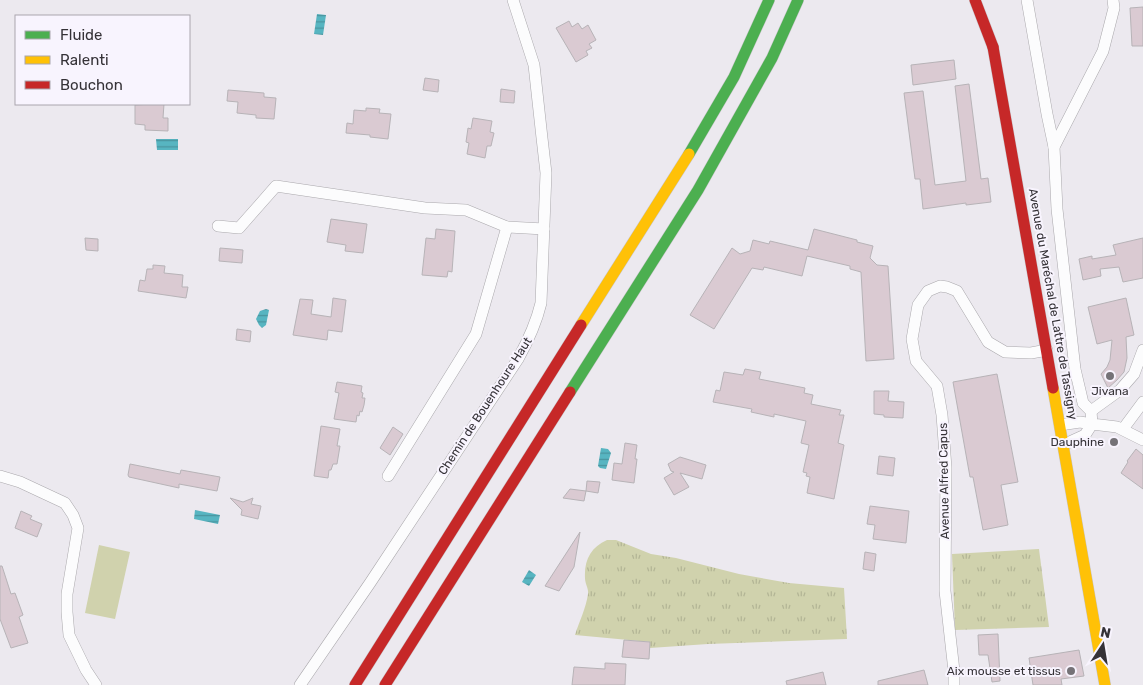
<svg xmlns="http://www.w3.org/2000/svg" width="1143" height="685" viewBox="0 0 1143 685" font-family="Rubik,sans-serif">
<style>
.park{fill:url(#park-tufts)}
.pitch{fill:#d0d2ad}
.water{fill:url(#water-rules)}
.building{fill:#dacad2;stroke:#b7b3b7}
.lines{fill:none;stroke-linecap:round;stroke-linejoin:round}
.street-casing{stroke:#aaa8ac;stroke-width:12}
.fast-casing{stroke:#c8c6ca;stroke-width:12}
.slow-casing{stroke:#c8c6ca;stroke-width:12}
.jam-casing{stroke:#c8c6ca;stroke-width:12}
.street{stroke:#fcfcfd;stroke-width:11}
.fast{stroke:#4caf50;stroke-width:11}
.slow{stroke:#ffc107;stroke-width:11}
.jam{stroke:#c62828;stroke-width:11}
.poi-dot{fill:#757277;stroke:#f8f4fe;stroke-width:2}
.labels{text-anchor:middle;stroke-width:4;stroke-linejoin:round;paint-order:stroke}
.street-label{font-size:12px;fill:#353237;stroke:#f8f4fe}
.poi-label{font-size:12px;fill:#353237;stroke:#f8f4fe;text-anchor:end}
</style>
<defs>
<pattern id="park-tufts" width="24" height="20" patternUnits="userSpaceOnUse" patternTransform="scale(1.25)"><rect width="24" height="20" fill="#d0d2ad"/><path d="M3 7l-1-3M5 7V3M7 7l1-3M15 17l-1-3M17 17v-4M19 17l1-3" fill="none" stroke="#b3b595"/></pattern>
<pattern id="water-rules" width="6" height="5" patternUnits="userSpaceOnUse" patternTransform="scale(1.25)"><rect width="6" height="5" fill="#57b5c1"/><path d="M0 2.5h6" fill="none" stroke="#49949e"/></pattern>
</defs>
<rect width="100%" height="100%" fill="#ece9ef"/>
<g class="park">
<path d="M607 540H616L651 554 676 558 739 574 789 583 844 588 847 639 708 644 650 648V642L575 635C579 622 586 608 588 594 589 589 585 584 585 578 584 560 591 547 607 540Z"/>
<path d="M1039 549 1049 627 955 630 952 554Z"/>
</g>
<path class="pitch" d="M99 545 130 552 115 619 85 613Z"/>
<g class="water">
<path d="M317 14 326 15 323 35 314 34Z"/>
<path d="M156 139H178V150H157Z"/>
<path d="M266 309 269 310 266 325 262 328 259 325 256 319 260 311Z"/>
<path d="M601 448 608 449 611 453 606 469 600 468 598 466Z"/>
<path d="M195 510 220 515 218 524 194 519Z"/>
<path d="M529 570 536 575 529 586 522 582Z"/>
</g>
<g class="building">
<path d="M1143 7V46H1132L1130 8Z"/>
<path d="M569 21 572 27 578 23 582 29 588 25 596 40 589 44 592 48 586 51 588 55 576 62 556 28Z"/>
<path d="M954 60 956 79 913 85 911 65Z"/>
<path d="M425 78 439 80 438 92 423 90Z"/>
<path d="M969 84 981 179 988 178 991 202 966 205V203L923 209 920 179H915L904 93 923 91 935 185 966 181 955 86Z"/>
<path d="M501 89 515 91 514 103 500 102Z"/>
<path d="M228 90 264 93V97L276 98 274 119 256 118V115L237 113 238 102 227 101Z"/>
<path d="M151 104H164L163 118H168V131L145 130V125L135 124V105Z"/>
<path d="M366 108 380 109 379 113 391 114 388 139 370 137V135L346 133 347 123 353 124 354 110 366 111Z"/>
<path d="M473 118 492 121 490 132 494 133 491 146H487L485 158 467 154 469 143 466 142 468 128 471 129Z"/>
<path d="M331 219 367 224 363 253 345 251 346 245 327 242Z"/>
<path d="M436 229 455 231 452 272 448 271 447 277 422 275 426 238 435 239Z"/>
<path d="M814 229 857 240V242L873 246 870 258 877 265 888 266 894 359 866 361 861 272 850 269V266L807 256 802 276 764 267 763 270 752 268 714 329 690 315 732 248 740 254 750 251 753 240 769 244 770 241 808 250Z"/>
<path d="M85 238 98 239V251L86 250Z"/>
<path d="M1143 238V278L1123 282 1119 267 1100 269 1101 276 1083 280 1079 259 1092 256V259L1116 255 1113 245Z"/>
<path d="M220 248 243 250 242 263 219 261Z"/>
<path d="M153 265 165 266 164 273 183 275 182 287H188L186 298 138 291 140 280 145 281 147 269H153Z"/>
<path d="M333 298 346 300 342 332 328 330 327 340 293 335 300 299 313 300 311 314 331 317Z"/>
<path d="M1126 298 1134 335 1126 337 1127 358 1124 372 1117 380 1108 388 1101 374 1107 367 1110 360 1112 340 1097 344 1088 307Z"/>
<path d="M237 329 251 331 250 342 236 340Z"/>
<path d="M745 369 761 372 759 379 805 388 804 393 813 395 811 404 841 410 839 415H844L838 443 844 445 834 499 807 493 810 477 806 476 807 473 803 472 809 445 801 443 806 421 774 414V417L751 412 752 409 713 402 716 390 720 391 724 372 743 375Z"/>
<path d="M997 374 1018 482 1001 485 1008 525 983 530 973 477H970L953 382Z"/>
<path d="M337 382 362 386 361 392 363 393 362 398H365L364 405 362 412 360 411 359 416 357 415 356 422 334 419 339 393 335 392Z"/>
<path d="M874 391H889L888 401 904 402 903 418 884 417V415L874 414Z"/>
<path d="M321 426 340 429 337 446H340L337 464H333L331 470H329L328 478 314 476Z"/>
<path d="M393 427 403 434 390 455 380 448Z"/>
<path d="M625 443 637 445 635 459H637L634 483 612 480 614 463 622 464Z"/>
<path d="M1136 449 1143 455V489L1121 473 1128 462 1127 461Z"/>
<path d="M879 456 895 458 893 476 877 474Z"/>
<path d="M680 457 706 465 702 479 680 473 689 487 674 495 664 478 674 472 671 471 668 464Z"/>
<path d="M130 464 180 474 181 470 220 477 217 491 179 484V488L129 477 128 475Z"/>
<path d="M587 481 600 482 598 493 586 491Z"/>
<path d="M570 489 586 491 584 501 563 498Z"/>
<path d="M230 498 243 502 253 498 251 504 261 506 258 519 241 515 242 510Z"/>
<path d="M870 506 909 511 906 543 873 539 875 525 867 524Z"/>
<path d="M21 511 32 516 30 519 42 524 37 537 15 528Z"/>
<path d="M580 532 574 567 559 591 545 586Z"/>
<path d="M865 552 876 554 874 571 863 569Z"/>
<path d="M0 566H2L11 594 15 593 23 615 19 617 28 643 11 648 0 619Z"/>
<path d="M998 634 1000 681 992 682 988 655H979L978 635Z"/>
<path d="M624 640 650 642 649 659 622 657Z"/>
<path d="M1079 650 1084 676 1061 679 1062 685H1033L1029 658Z"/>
<path d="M605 663 626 664 625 685H572L574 667 605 669Z"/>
<path d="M924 670 928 685H878V681Z"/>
<path d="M823 672 826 685H787L786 681Z"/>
</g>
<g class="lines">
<g class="street-casing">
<g id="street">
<path d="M1027 0 1047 114 1054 147"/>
<path d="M1113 0 1114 8 1103 51 1054 147 1057 209 1075 369 1083 403 1091 411 1092 424 1117 427 1143 440"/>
<path d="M218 226 239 228 276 186 425 208 466 210 507 227"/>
<path d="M1091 411 1120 390 1134 374 1143 350"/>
<path d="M1060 425 1080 422 1092 424 1085 435 1063 445"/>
<path d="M1123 429 1143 402"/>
<path d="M0 476 20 482 65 503 73 515 78 528 67 594V612L69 635 86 670 96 685"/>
<path d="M388 476 476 334 507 227 544 229"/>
<path d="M300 685 370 583 518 359C528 341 536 324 541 303L546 173 542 138 534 65 513 0"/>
<path d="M954 685V671L945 591 946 468 942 415 937 386 916 361 912 339 918 305 928 291 940 286 947 287 957 291 988 342 1005 352 1031 353 1047 350"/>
</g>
</g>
<g class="fast-casing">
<g id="fast">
<path d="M689 154 734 77 769 0"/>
<path d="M570 392 698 190 772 58 798 0"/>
</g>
</g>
<g class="slow-casing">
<g id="slow">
<path d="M581 325 689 154"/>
<path d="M1053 388 1105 685"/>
</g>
</g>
<g class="jam-casing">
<g id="jam">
<path d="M975 0 993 47"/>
<path d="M993 47 1053 388"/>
<path d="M355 685 581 325"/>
<path d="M385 685 570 392"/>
</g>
</g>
<use href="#street" class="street"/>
<use href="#fast" class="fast"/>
<use href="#slow" class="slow"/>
<use href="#jam" class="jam"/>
</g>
<g class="poi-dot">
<circle cx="1110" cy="376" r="5"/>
<circle cx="1114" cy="442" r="5"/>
<circle cx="1071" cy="671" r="5"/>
</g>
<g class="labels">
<g class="street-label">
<text transform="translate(1053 304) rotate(80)" y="4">Avenue du Maréchal de Lattre de Tassigny</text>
<text transform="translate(485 406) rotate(-57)" y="4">Chemin de Bouenhoure Haut</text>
<text transform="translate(944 481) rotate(-91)" y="4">Avenue Alfred Capus</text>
</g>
<g class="poi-label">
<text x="1110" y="395" text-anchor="middle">Jivana</text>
<text x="1104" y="446">Dauphine</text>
<text x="1061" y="675">Aix mousse et tissus</text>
</g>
</g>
<rect x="15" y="15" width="175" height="90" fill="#f8f4fe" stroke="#aaa6ae"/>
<rect x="25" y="31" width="25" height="8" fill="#4caf50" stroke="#aaa6ae"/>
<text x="60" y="40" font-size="15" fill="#353237">Fluide</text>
<rect x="25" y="56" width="25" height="8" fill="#ffc107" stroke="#aaa6ae"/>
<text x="60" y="65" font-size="15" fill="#353237">Ralenti</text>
<rect x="25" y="81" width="25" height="8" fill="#c62828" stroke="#aaa6ae"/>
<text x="60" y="90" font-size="15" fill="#353237">Bouchon</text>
<g transform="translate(1103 645) rotate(12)" stroke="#f8f4fe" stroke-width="4" paint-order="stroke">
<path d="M0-4L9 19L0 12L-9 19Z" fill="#353237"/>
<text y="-8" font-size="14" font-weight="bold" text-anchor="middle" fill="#353237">N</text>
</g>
</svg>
